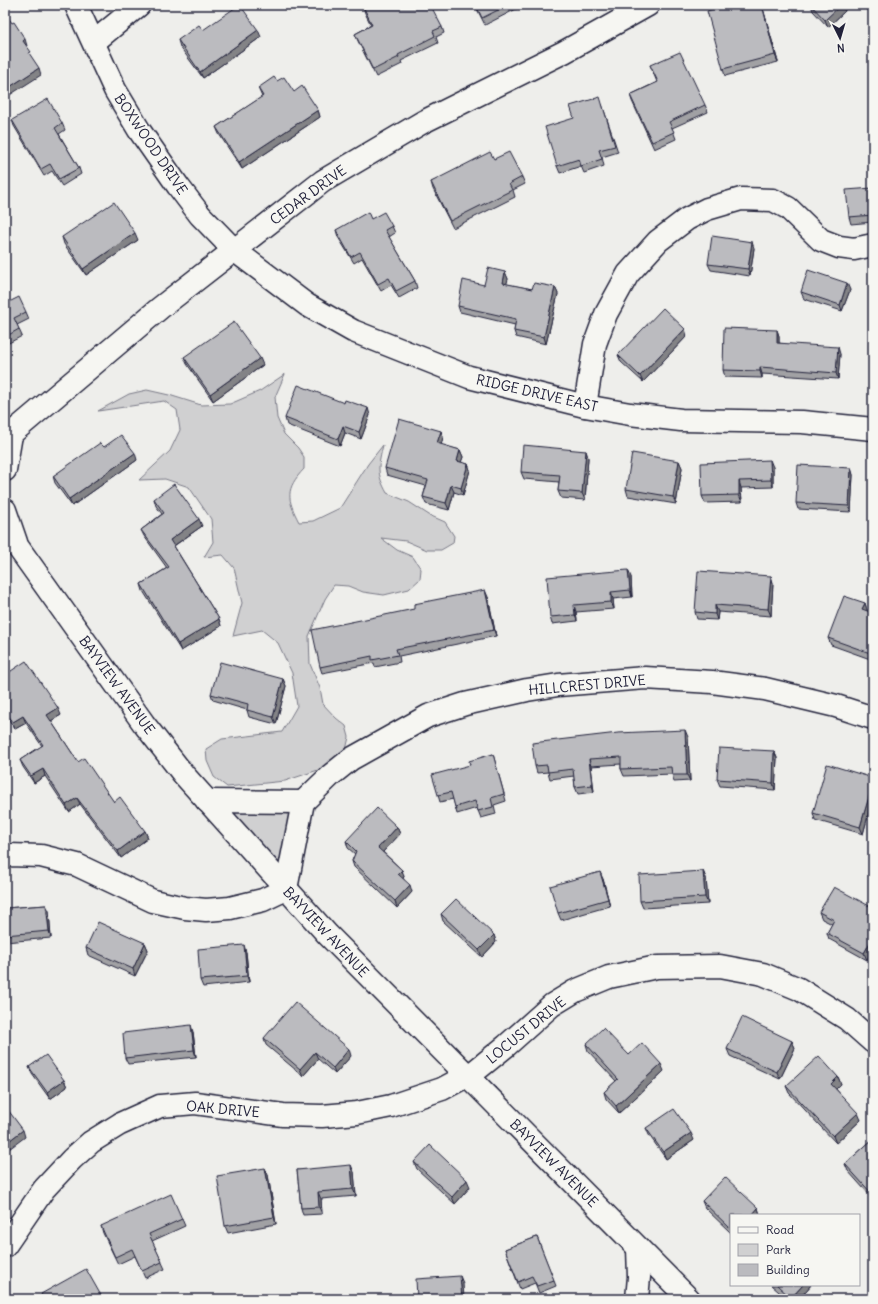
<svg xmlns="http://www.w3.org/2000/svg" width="878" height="1304" viewBox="0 0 878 1304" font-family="Delius,sans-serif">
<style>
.green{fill:#d0d0d1;stroke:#797986}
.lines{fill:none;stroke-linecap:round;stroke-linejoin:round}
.minor-casing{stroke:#22223b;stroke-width:25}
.major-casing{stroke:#22223b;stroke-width:25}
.minor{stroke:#f6f6f2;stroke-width:22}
.major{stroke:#f6f6f2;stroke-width:22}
.wall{fill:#a1a1a4;stroke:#22223b}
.shaded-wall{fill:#838386;stroke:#22223b}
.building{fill:#bbbbbf;stroke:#22223b}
.labels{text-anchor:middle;stroke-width:3.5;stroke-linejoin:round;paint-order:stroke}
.street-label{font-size:14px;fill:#22223b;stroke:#f6f6f2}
</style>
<rect width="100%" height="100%" fill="#eeeeeb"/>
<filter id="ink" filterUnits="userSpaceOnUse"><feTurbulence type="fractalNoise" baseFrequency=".025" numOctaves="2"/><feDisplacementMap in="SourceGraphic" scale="8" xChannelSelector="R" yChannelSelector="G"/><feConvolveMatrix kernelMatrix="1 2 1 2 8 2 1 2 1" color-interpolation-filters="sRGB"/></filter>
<g filter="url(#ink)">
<g class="green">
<path d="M285 374 275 397 277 418 284 434 298 448 304 457V469C285 489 287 499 299 522L313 521 340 508 368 464 383 445C378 467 376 473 387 493L409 502 429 515 445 522 454 536 453 543 441 550H427L406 541 381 538 397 550 413 557 421 569 420 579 409 589 384 595 363 592 348 586 334 585 325 599 309 636 310 664 320 688 323 704 336 718 346 726 349 737 345 754 333 765 285 781 227 787 214 777 207 761 206 749 222 739 282 732 297 706 292 673 278 643 262 630 233 636 242 603 234 568 223 555 204 557 213 542 211 519 189 487 165 479 139 480 170 451 180 430 177 410 164 401 98 411 129 394 147 390 169 395 201 405 230 404 260 391Z"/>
<path d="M215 804 299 805 284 881Z"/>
</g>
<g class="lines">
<g class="minor-casing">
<g id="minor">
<path d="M76 5 115 90 139 130 178 186 200 215 234 250 307 305 353 331 469 377 585 406 630 414 681 420 802 422 873 429"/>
<path d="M94 42 139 5"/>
<path d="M585 406 595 344 606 314 628 274 658 241 687 219 707 209 741 199 773 200 788 208 821 240 839 247 854 249 873 245"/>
<path d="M5 439 160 308 323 181 423 122 564 52 648 5"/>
<path d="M207 801 303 802"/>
<path d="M5 856 9 855 41 856 77 865 153 901 185 908 206 910 230 908 263 900 286 889 303 802 331 775 351 759 428 716 465 704 527 690 558 685 645 678 712 682 765 689 836 706 873 718"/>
<path d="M5 1246 44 1189 72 1159 91 1142 120 1124 160 1106 195 1103 283 1115 322 1116 357 1113 391 1106 442 1089 474 1072 506 1046 552 1005 575 991 609 977 657 967 720 966 763 974 799 989 847 1019 873 1042"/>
<path d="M637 1299 639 1277 638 1248"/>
</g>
</g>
<g class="major-casing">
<g id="major">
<path d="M5 434 11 435 5 470"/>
<path d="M5 510 16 542"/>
<path d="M5 529 144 724 184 775 328 935 689 1299"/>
</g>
</g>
<use href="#minor" class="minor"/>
<use href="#major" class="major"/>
</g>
<g class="wall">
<path d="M291 5H306L297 12Z"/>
<path d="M475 5H519L520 7 485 25Z"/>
<path d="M728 5H762L778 62 725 76 723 69Z"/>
<path d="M811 5H843L845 11 828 27 813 11Z"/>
<path d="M363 6 428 8 442 27 444 33 436 37 438 43 401 61 402 64 376 77 358 41 355 34 371 25 365 13Z"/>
<path d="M203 30 261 37 203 78 180 47 178 40Z"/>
<path d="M650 65 705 105 708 112 672 128 676 139 654 149 632 101 630 95 657 82Z"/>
<path d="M277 81 318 110 320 117 242 169 219 134 216 127 262 97 258 88Z"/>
<path d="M602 104 618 152 602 157 604 166 584 173 581 166 560 173 557 166 574 118Z"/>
<path d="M12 120 62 123 65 130 59 134 79 168 81 174 62 186 52 171 44 176 14 126Z"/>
<path d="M494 159 522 177 525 184 513 190 515 197 453 228 433 189 431 182Z"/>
<path d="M873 188V222L851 224 849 217Z"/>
<path d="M371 219 392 226 395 233 389 237 415 281 417 288 399 298 391 285 381 291 362 258 354 263 338 237 336 230Z"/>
<path d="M62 237 138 240 86 275 64 244Z"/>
<path d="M754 248 750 276 711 270 708 264Z"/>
<path d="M505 272 508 279 506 284 532 289 555 287 558 294 546 344 516 337 514 331 515 325 460 312 458 306 484 285Z"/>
<path d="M850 290 842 311 804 299 801 292Z"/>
<path d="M5 304 26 312 29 319 17 325 22 336 5 345Z"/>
<path d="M777 330 779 336V343L840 354 838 379 762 374V378L725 377 723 370Z"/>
<path d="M687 336 643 382 621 362 618 355Z"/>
<path d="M184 357 263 365 213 401 187 364Z"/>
<path d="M344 403 370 415 361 439 345 433 340 446 287 425 285 418Z"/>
<path d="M441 431 443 437 441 445 460 450 463 457 461 462 468 464 470 470 463 495 454 492 449 510 426 504 423 497 426 486 387 475 385 468Z"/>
<path d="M104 447 137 460 72 506 55 483 53 476Z"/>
<path d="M586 451 588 458 585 500 561 498 558 491 559 482 524 479 521 472Z"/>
<path d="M679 461 682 468 676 504 628 496 626 489Z"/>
<path d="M773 467V487L741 488 742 502 705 503 702 496Z"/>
<path d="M851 468 853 475 851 512 798 509 796 503Z"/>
<path d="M154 499 202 526 174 546 219 619 221 626 181 651 143 591 141 584 167 568 144 536 141 530 162 514 156 506Z"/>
<path d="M771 576 773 583 771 616 718 612 717 620 697 619 695 612Z"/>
<path d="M631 577 632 597 613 599 614 609 576 612 577 621 552 624 550 617Z"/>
<path d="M488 597 496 636 399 656 400 662 375 667 374 663 322 673 320 667Z"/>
<path d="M865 603 867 610V611L873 613V660L831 645 828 638Z"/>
<path d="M5 675 61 715 51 721 78 762 114 802 145 831 148 838 121 858 80 804 69 812 45 776 34 783 23 767 20 760 42 746 26 723 15 729 5 714Z"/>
<path d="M283 679 286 686 276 724 249 717 247 710 213 700 211 694Z"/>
<path d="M688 737 690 781 674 782 672 774 624 776 621 769V764L591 766 594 792 578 794 575 787 574 776 550 779 548 772 537 773 535 766Z"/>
<path d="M774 751 777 758 775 790 720 786 717 779Z"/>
<path d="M493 754 506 801 494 805 496 814 481 818 477 808 457 814 453 799 440 802 438 795 470 765Z"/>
<path d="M873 778V798L863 834 815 820 813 813Z"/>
<path d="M397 827 400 834 383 852 402 870 404 877 403 878 412 892 397 908 354 867 352 861 355 854 348 848 346 841Z"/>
<path d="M703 871 706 878 708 904 643 908 640 901Z"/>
<path d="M603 879 610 906 561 920 558 913Z"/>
<path d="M46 905 49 911 51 938 5 942V908Z"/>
<path d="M873 908V949L867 960 829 939 827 933 832 924 822 919 819 912Z"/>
<path d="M441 914 494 935 496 942 482 957 443 921Z"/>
<path d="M145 943 148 950 135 976 88 955 86 948Z"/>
<path d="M246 952 249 982 203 987 200 980Z"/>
<path d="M193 1032 196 1057 128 1064 125 1058Z"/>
<path d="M264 1038 351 1056 335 1074 318 1059 303 1076 266 1045Z"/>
<path d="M792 1041 795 1048 780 1079 730 1056 727 1049Z"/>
<path d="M586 1044 629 1055 664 1071 619 1113 606 1099 604 1092 616 1081 588 1051Z"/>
<path d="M29 1067 64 1080 67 1087 50 1099 32 1074Z"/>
<path d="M838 1077 841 1084 836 1089 861 1120 836 1143 789 1093 786 1086Z"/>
<path d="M646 1128 694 1140 666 1159 649 1135Z"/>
<path d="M873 1139V1199L848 1171 845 1164Z"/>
<path d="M414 1162 470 1187 455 1204 417 1169Z"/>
<path d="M297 1170 354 1172 356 1196 321 1199 322 1214 303 1215 301 1208Z"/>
<path d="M268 1175 276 1224 228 1233 225 1226Z"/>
<path d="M702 1201 758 1208 760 1215H731V1233L705 1208Z"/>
<path d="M182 1219 185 1226 152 1241 165 1269 145 1278 135 1256 118 1264 103 1233 101 1226Z"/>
<path d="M537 1237 556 1286 539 1293 535 1283 520 1289 505 1249Z"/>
<path d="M771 1285H811L799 1299H787Z"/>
</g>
<g class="shaded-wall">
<path d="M295 5H306L297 12Z"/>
<path d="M762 5 778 62 775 55Z"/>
<path d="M840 5H843L845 11 828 27 825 20Z"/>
<path d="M258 30 261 37 203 78 200 72Z"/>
<path d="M25 39 27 46 25 47 23 41Z"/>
<path d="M39 68 41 75 5 98V90Z"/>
<path d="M318 110 320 117 242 169 239 162Z"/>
<path d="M135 233 138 240 86 275 83 269Z"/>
<path d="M752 242 754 248 750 276 748 269Z"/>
<path d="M505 272 508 279 505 290 503 283Z"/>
<path d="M847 283 850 290 842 311 840 305Z"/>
<path d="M555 287 558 294 546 344 544 337Z"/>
<path d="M685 329 687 336 643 382 640 376Z"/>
<path d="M777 330 779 336V349L777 343Z"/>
<path d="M838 347 840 354 838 379 836 373Z"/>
<path d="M260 358 263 365 213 401 210 394Z"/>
<path d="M760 367 762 374V378L760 371Z"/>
<path d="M368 408 370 415 361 439 359 432Z"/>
<path d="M343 426 345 433 340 446 338 439Z"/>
<path d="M441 431 443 437 440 450 437 443Z"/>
<path d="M460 450 463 457 459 468 457 461Z"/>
<path d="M586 451 588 458 585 500 582 493Z"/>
<path d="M135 453 137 460 72 506 69 499Z"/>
<path d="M770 460 773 467V487L771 480Z"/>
<path d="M679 461 682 468 676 504 673 497Z"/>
<path d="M468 464 470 470 463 495 461 488Z"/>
<path d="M851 468 853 475 851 512 849 506Z"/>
<path d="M739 481 741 488 742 502 739 495Z"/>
<path d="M451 485 454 492 449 510 446 503Z"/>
<path d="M199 519 202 526 172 547 170 540Z"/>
<path d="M628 570 631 577 632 597 630 590Z"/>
<path d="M771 576 773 583 771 616 768 609Z"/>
<path d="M485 590 488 597 496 636 494 630Z"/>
<path d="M611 592 613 599 614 609 611 602Z"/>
<path d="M865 603 867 610 865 616 862 609Z"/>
<path d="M574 605 576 612 577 621 575 615Z"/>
<path d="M715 605 718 612 717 620 715 614Z"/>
<path d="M219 619 221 626 181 651 178 644Z"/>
<path d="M283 679 286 686 276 724 273 717Z"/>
<path d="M58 708 61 715 49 722 47 715Z"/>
<path d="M23 716 26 723 15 729 13 722Z"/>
<path d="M685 730 688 737 690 781 687 775Z"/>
<path d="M774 751 777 758 775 790 773 783Z"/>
<path d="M589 759 591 766 594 792 592 785Z"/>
<path d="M43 769 45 776 34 783 31 776Z"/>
<path d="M873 783V798L863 834 860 827Z"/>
<path d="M77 798 80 804 69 812 66 805Z"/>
<path d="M397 827 400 834 380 855 378 848Z"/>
<path d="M145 831 148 838 121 858 118 851Z"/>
<path d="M402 870 404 877 400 881 398 874Z"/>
<path d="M703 871 706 878 708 904 705 897Z"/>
<path d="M600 872 603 879 610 906 608 899Z"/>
<path d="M410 885 412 892 397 908 395 901Z"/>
<path d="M46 905 49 911 51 938 49 931Z"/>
<path d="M494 935 496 942 482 957 479 950Z"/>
<path d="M873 937V949L867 960 864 953Z"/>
<path d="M145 943 148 950 135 976 133 969Z"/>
<path d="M244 945 246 952 249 982 247 976Z"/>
<path d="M191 1025 193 1032 196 1057 194 1050Z"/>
<path d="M792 1041 795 1048 780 1079 777 1072Z"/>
<path d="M349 1049 351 1056 335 1074 333 1068Z"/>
<path d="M315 1052 318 1059 303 1076 300 1069Z"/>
<path d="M661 1064 664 1071 619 1113 616 1106Z"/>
<path d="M838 1077 841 1084 834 1091 831 1084Z"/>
<path d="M64 1080 67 1087 50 1099 47 1092Z"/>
<path d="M858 1113 861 1120 836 1143 833 1136Z"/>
<path d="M23 1130 25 1137 5 1152V1144Z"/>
<path d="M691 1133 694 1140 666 1159 663 1152Z"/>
<path d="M351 1165 354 1172 356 1196 353 1189Z"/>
<path d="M265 1168 268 1175 276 1224 274 1217Z"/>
<path d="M467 1180 470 1187 455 1204 452 1197Z"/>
<path d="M318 1192 321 1199 322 1214 319 1207Z"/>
<path d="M758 1208 760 1215H752Z"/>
<path d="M460 1276 463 1283 464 1299H462Z"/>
<path d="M803 1285H811L799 1299H791V1298Z"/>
</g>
<g class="building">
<path d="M239 5H240L258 30 200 72 178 40 199 25 203 30Z"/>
<path d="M365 5H426L428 8 431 6 442 27 433 31 435 36 398 55 399 57 373 70 355 34 372 25 363 6Z"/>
<path d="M476 5H508L482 18Z"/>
<path d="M728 5H762L775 55 723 69 707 11Z"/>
<path d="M811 5H841L825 20Z"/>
<path d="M5 13 12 23 14 22 25 39 23 41 31 52 29 53 39 68 5 90Z"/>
<path d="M680 52 705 105 669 122 674 132 652 142 630 95 658 82 650 65Z"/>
<path d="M274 77 277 81 284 77 294 92 302 86 318 110 239 162 216 127 263 96 258 88Z"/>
<path d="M600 97 615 146 599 150 602 159 581 166 579 159 557 166 545 127 574 118 570 106Z"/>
<path d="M48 99 62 123 55 128 79 168 59 179 50 164 41 169 12 120Z"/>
<path d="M490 152 494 159 509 152 522 177 509 184 512 190 450 221 431 182Z"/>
<path d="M873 188V215L849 217 846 190Z"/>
<path d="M114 202 135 233 83 269 62 237Z"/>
<path d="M368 212 371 219 384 212 392 226 385 230 415 281 396 291 389 278 378 284 360 252 351 257 336 230Z"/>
<path d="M712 236 752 242 748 269 708 264Z"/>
<path d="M488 268 505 272 503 283 532 289 534 283 555 287 544 337 514 331 516 319 458 306 463 280 484 285Z"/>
<path d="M808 270 847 283 840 305 801 292Z"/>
<path d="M19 297 26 312 14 318 19 329 5 337V304Z"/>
<path d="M663 308 685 329 640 376 618 355Z"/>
<path d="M234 322 260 358 210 394 184 357Z"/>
<path d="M724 328 777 330V343L838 347 836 373 760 367V371L723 370Z"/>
<path d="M298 385 344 403 345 400 368 408 359 432 343 426 338 439 285 418Z"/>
<path d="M399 419 441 431 437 443 460 450 457 461 468 464 461 488 451 485 446 503 423 497 428 480 385 468Z"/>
<path d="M121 435 135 453 69 499 53 476 100 443 104 447Z"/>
<path d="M523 445 586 451 582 493 558 491 560 475 521 472Z"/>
<path d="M632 453 679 461 673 497 626 489Z"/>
<path d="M770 460 771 480 739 481V495L702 496 701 463Z"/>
<path d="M798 465 851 468 849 506 796 503Z"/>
<path d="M174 484 199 519 170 540 219 619 178 644 141 584 169 567 141 530 164 513 154 499Z"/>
<path d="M628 570 630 590 611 592V602L574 605 575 615 550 617 547 577Z"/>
<path d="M698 571 771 576 768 609 715 605V614L695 612Z"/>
<path d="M485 590 494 630 396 649 398 655 372 660V656L320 667 312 630 414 609V604Z"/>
<path d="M844 596 865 603 862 609 873 613V654L828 638Z"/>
<path d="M26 661 58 708 47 715 78 762 84 758 114 802 120 797 145 831 118 851 77 798 66 805 43 769 31 776 20 760 43 745 23 716 13 722 5 711V675Z"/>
<path d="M220 662 283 679 273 717 247 710 248 704 211 694Z"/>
<path d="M685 730 687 775H672L671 767 621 769V757L589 759 592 785 575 787 573 769 548 772 547 765 535 766 532 743 618 733Z"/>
<path d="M719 748 774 751 773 783 717 779Z"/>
<path d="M493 754 504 794 491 798 493 807 478 811 475 801 455 807 451 792 438 795 432 775 470 765 469 761Z"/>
<path d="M827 764 873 778V783L860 827 813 813Z"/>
<path d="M377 808 397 827 378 848 402 870 398 874 410 885 395 901 352 861 356 851 346 841Z"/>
<path d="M703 871 705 897 640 901 639 875Z"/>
<path d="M600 872 608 899 558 913 550 886Z"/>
<path d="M834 887 873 908V937L864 953 827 933 834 920 819 912Z"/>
<path d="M456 899 494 935 479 950 441 914Z"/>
<path d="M46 905 49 931 5 935V908Z"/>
<path d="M98 922 145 943 133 969 86 948Z"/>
<path d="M244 945 247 976 200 980 198 949Z"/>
<path d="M295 1002 349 1049 333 1068 315 1052 300 1069 264 1038Z"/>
<path d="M742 1017 792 1041 777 1072 727 1049Z"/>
<path d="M191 1025 194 1050 125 1058 123 1033Z"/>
<path d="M603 1028 629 1055 642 1043 661 1064 616 1106 604 1092 618 1079 586 1044Z"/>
<path d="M46 1055 64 1080 47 1092 29 1067Z"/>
<path d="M819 1056 838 1077 831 1084 858 1113 833 1136 786 1086Z"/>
<path d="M5 1106 23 1130 5 1144Z"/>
<path d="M674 1109 691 1133 663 1152 646 1128Z"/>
<path d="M873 1139V1195L845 1164Z"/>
<path d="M430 1145 467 1180 452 1197 414 1162Z"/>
<path d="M351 1165 353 1189 318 1192 319 1207 301 1208 297 1170Z"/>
<path d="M265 1168 274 1217 225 1226 217 1176Z"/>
<path d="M725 1177 758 1208 752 1215H731V1229L702 1201Z"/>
<path d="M171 1194 182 1219 149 1234 162 1262 142 1271 132 1249 115 1257 101 1226Z"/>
<path d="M537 1237 554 1280 537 1286 532 1276 518 1282 505 1249Z"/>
<path d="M86 1269 103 1299H44L41 1294Z"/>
<path d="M460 1276 462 1299H417L416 1279Z"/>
<path d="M777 1285H803L791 1298Z"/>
</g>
</g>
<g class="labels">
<g class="street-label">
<text transform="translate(151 144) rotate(56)" y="5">BOXWOOD DRIVE</text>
<text transform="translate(308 195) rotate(-36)" y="5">CEDAR DRIVE</text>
<text transform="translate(537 393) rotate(13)" y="5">RIDGE DRIVE EAST</text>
<text transform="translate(117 685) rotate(54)" y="5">BAYVIEW AVENUE</text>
<text transform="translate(587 685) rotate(-5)" y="5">HILLCREST DRIVE</text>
<text transform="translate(326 932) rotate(47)" y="5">BAYVIEW AVENUE</text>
<text transform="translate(526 1030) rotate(-39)" y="5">LOCUST DRIVE</text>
<text transform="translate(223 1109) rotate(5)" y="5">OAK DRIVE</text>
<text transform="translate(554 1163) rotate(45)" y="5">BAYVIEW AVENUE</text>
</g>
</g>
<rect width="878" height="1304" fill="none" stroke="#f6f6f2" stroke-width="20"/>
<rect x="10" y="10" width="858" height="1284" fill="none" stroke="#22223b" stroke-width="1.5" filter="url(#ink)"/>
<rect x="730" y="1214" width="130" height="72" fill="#f6f6f2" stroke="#a1a1a9"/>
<rect x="738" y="1227" width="20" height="6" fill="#f6f6f2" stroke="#a1a1a9"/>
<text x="766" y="1234" font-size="12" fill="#22223b">Road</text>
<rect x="738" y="1244" width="20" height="12" fill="#d0d0d1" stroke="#a1a1a9"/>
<text x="766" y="1254" font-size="12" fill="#22223b">Park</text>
<rect x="738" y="1264" width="20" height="12" fill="#bbbbbf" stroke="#a1a1a9"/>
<text x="766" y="1274" font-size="12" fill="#22223b">Building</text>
<g transform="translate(840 38) rotate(175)" stroke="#f6f6f2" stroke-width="3" paint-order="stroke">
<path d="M0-3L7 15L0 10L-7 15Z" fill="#22223b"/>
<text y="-6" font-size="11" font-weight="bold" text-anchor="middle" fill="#22223b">N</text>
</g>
</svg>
